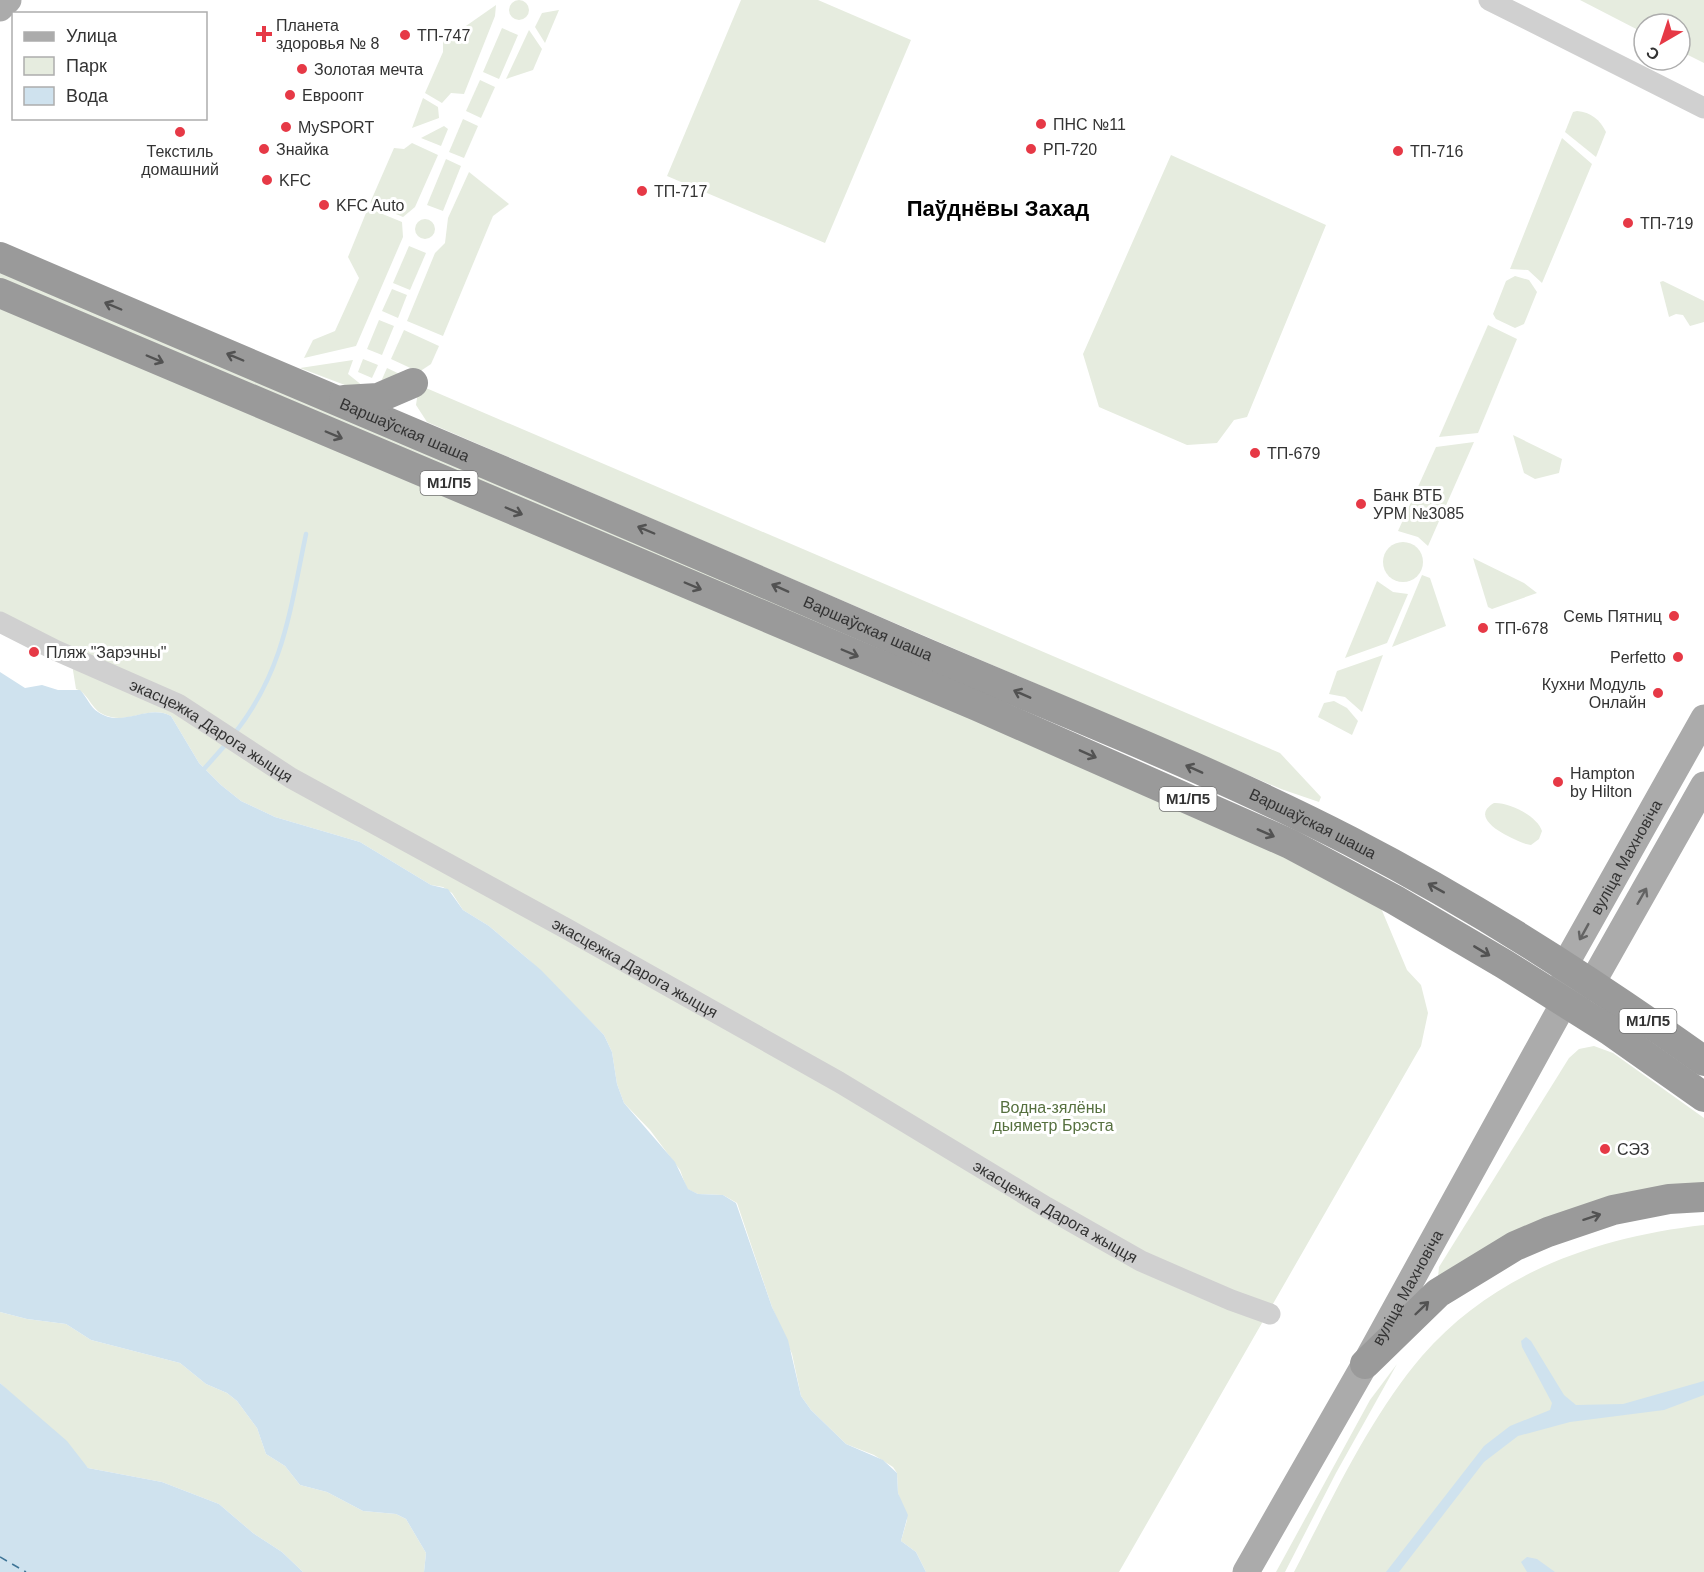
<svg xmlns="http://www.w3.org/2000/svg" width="1704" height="1572" viewBox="0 0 1704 1572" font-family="Helvetica,sans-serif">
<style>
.green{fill:#e6ecdf}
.water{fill:#cfe2ee}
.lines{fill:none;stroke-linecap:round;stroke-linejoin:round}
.stream{stroke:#cfe2ee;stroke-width:4.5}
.ferry{stroke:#3f7597;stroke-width:1.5;stroke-dasharray:8 6;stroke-linecap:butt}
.minor{stroke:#d0d0d0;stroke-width:21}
.major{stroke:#ababab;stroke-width:27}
.highway{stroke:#9a9a9a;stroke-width:30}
.oneway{stroke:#525252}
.oneway2{stroke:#636363}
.poi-dot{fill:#e63946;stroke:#fff;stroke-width:2}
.labels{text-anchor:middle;stroke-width:6;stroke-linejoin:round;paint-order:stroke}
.shield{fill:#fff;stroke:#707070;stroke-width:1.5}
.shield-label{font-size:15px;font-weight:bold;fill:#333}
.poi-label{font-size:16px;fill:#333;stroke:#fff;text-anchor:start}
.street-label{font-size:16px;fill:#333;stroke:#fff}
.park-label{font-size:16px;fill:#56703f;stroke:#fff}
.district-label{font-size:22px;font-weight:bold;fill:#000;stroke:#fff}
</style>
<rect width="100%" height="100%" fill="#fff"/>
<g class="green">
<circle cx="519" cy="10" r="10"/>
<path d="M741 0H818L911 40 825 243 667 176Z"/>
<path d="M1580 0H1704V63L1680 51V24H1644V33Z"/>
<path d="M496 5 495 16 464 94 451 93 442 103 425 93 443 52V42Z"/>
<path d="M559 10 545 43 535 27 542 13Z"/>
<path d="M502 28 518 35 499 79 483 72Z"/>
<path d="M529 30 542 49 533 70 506 79Z"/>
<path d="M480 80 495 87 481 118 466 111Z"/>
<path d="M423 98 438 107 439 118 412 128Z"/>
<path d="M1577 111C1591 112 1600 120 1606 132L1596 157 1565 132 1573 112Z"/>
<path d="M463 119 478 126 464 158 449 152Z"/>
<path d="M444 126 448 129 441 146 421 138Z"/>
<path d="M1562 138 1592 164 1542 283 1528 270 1510 269Z"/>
<path d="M412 143 438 155 415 207 403 217 370 203 394 148 404 149Z"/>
<path d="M1171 155 1326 225 1247 417 1234 420 1217 443 1187 445 1099 407 1083 354Z"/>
<path d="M446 159 461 166 443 211 427 205Z"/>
<path d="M469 172 509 204 493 216 443 336 407 321 435 253 445 243 448 218Z"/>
<path d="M368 208 402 222 403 237 356 346 304 358 313 340 335 331 359 278 348 257Z"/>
<circle cx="425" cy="229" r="10"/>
<path d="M409 246 426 253 410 290 393 283Z"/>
<path d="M0 272 974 688 0 281Z"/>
<path d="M1515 276 1529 280 1537 292 1524 324 1515 328 1496 319 1493 314 1506 281Z"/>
<path d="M1663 281 1704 301V322L1690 326 1683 315 1676 314 1669 317 1660 282Z"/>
<path d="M392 289 407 295 398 318 382 311Z"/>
<path d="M0 304 1259 838 1378 901 1407 970 1421 985 1428 1013 1421 1046 1119 1572H926L916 1552 901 1541 907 1520 898 1493 897 1473 893 1467 874 1455 846 1444 811 1410 801 1396 792 1354 772 1307 737 1203 723 1195 698 1194 687 1189 680 1170 650 1130 624 1103 617 1084 612 1052 604 1035 528 959 489 926 463 910 452 893 443 887 431 885 360 842 275 817 241 801 221 785 199 763 171 716C151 705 132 722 111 717 90 713 91 694 76 689L71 658 0 614Z"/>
<path d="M379 320 394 326 382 355 367 349Z"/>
<path d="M1488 325 1517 339 1478 433 1439 437Z"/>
<path d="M404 330 439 346 431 364 419 372 391 359Z"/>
<path d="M363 359 378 365 372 378 358 372Z"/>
<path d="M353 360 348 374 363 386H379L387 368 408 378 366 393 300 368Z"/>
<path d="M426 388 1280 753 1321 797 1319 802 1281 789 427 422 416 405 418 392Z"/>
<path d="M1513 435 1562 459 1559 473 1535 479 1524 473Z"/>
<path d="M1474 442 1428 546 1418 537 1398 531 1436 447Z"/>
<circle cx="1403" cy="562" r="20"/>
<path d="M1473 558 1524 583 1537 593 1492 609 1488 607Z"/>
<path d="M1422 575 1430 578 1446 626 1392 647Z"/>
<path d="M1377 581 1393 592 1408 594 1387 643 1345 658Z"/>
<path d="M1383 655 1362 712 1345 697 1329 694 1337 671Z"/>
<path d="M1334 701 1347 708 1358 721 1352 735 1318 717 1324 703Z"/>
<path d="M1494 803C1509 802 1537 816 1542 831L1539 839 1531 845 1526 844C1512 839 1466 819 1494 803Z"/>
<path d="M1594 1046 1613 1053 1704 1118V1190L1438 1277 1439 1267 1569 1058 1579 1049Z"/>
<path d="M1704 1225V1572H1294C1330 1503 1371 1415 1422 1356 1494 1273 1597 1237 1704 1225Z"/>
<path d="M0 1312 27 1319 66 1324 91 1340 180 1363 206 1384 227 1393 237 1401 257 1428 266 1454 285 1466 300 1485 327 1492 363 1511 396 1514 406 1519 426 1553 424 1572H303L282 1552 253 1533 219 1504 162 1482 88 1468 0 1383Z"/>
<path d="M1397 1364 1336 1473 1285 1572H1276L1370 1400Z"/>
</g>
<g class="water">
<path d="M0 672 25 688 42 685 58 690H80C87 697 90 707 98 712 122 729 147 703 171 716L199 763 221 785 241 801 275 817 360 842 431 885 448 889 463 910 489 926 541 970 604 1035 612 1052 617 1084 624 1103 675 1162 688 1189 698 1194 723 1195 736 1203 772 1307 788 1340 801 1396 811 1410 846 1444 883 1460 897 1473 898 1493 908 1515 901 1541 916 1552 926 1572H424L426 1553 406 1519 396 1514 363 1511 327 1492 300 1485 285 1466 266 1454 257 1428 237 1401 227 1393 206 1384 180 1363 91 1340 66 1324 27 1319 0 1312Z"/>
<path d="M1526 1337 1531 1341 1564 1395 1576 1405 1623 1404 1704 1381V1395L1664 1410 1570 1422 1518 1436 1484 1462 1399 1572H1386L1484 1446 1510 1426 1550 1410 1552 1403 1522 1347 1521 1341Z"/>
<path d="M0 1383 67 1441 88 1468 162 1482 219 1504 253 1533 282 1552 303 1572H0Z"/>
<path d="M1527 1557 1537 1559 1555 1572H1527L1521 1562Z"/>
</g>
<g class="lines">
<g class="stream">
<path d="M234 734C284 671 290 610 306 534"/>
<path d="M204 769 227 743"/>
</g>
<path class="ferry" d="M0 1557 26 1572"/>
<g class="minor">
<path d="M1489 0 1704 108"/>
<path id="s1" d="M0 622 55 650 178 704 291 778 567 929 839 1082 1046 1207 1141 1261 1231 1300 1270 1314"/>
</g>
<g class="major">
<path d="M0 8 8 0"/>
<path id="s2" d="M1565 988V965L1704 718"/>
<path id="s3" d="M1246 1572 1365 1364 1565 1001 1592 983 1704 785"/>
</g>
<g class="highway">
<path id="s4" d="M0 257C302 387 606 513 907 645 1055 709 1206 767 1350 841 1474 905 1591 980 1704 1061"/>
<path d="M0 293 977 706 1290 844 1395 900 1504 964 1609 1030 1704 1097"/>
<path d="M344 400 378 398 413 383"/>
<path d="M1365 1364 1438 1293 1515 1246 1548 1232 1613 1210 1669 1199 1704 1197"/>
</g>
</g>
<defs><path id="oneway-shaft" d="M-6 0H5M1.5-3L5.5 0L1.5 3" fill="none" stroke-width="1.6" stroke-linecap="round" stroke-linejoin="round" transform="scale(1.5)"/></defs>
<g class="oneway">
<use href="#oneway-shaft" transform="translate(113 306) rotate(-157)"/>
<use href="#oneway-shaft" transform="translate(235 357) rotate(-157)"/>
<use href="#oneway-shaft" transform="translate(155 359) rotate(23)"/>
<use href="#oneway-shaft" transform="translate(334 435) rotate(23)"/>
<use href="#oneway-shaft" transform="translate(514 511) rotate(23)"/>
<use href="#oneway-shaft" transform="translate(646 530) rotate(-157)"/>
<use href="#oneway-shaft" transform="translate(693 586) rotate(23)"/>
<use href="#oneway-shaft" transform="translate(780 588) rotate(-156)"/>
<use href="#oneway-shaft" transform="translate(850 653) rotate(23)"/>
<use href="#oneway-shaft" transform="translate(1022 694) rotate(-156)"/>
<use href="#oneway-shaft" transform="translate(1088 754) rotate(24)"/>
<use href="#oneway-shaft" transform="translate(1194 769) rotate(-156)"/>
<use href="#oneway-shaft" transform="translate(1266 833) rotate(24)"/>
<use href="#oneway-shaft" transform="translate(1436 888) rotate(-151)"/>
<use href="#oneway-shaft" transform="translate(1482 951) rotate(31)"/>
<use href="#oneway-shaft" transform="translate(1592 1217) rotate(-18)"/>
<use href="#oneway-shaft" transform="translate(1422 1308) rotate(-44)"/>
</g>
<g class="oneway2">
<use href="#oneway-shaft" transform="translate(1642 896) rotate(-60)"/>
<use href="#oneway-shaft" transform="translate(1584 932) rotate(119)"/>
</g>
<g class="poi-dot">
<path d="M261 25h6v6h6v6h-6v6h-6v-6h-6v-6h6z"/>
<circle cx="405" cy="35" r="6"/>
<circle cx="302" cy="69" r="6"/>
<circle cx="290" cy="95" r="6"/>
<circle cx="1041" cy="124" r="6"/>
<circle cx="286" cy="127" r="6"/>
<circle cx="180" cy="132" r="6"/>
<circle cx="264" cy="149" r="6"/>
<circle cx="1031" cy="149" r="6"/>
<circle cx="1398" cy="151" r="6"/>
<circle cx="267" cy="180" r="6"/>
<circle cx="642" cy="191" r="6"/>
<circle cx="324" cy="205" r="6"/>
<circle cx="1628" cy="223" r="6"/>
<circle cx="1255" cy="453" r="6"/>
<circle cx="1361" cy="504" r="6"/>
<circle cx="1674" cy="616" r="6"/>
<circle cx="1483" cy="628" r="6"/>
<circle cx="34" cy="652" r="6"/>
<circle cx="1678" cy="657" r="6"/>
<circle cx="1658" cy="693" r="6"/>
<circle cx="1558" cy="782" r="6"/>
<circle cx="1605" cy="1149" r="6"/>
</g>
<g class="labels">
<g class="shield">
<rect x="420.5" y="471" width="57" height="24" rx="4.5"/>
<rect x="1159.5" y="787" width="57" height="24" rx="4.5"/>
<rect x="1619.5" y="1009" width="57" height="24" rx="4.5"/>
</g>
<g class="shield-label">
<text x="449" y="488">М1/П5</text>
<text x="1188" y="804">М1/П5</text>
<text x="1648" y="1026">М1/П5</text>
</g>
<g class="poi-label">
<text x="276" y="31">Планета<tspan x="276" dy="18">здоровья № 8</tspan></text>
<text x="417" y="41">ТП-747</text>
<text x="314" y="75">Золотая мечта</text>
<text x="302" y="101">Евроопт</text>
<text x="1053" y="130">ПНС №11</text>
<text x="298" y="133">MySPORT</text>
<text x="276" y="155">Знайка</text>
<text x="1043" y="155">РП-720</text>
<text x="180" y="157" text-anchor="middle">Текстиль<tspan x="180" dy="18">домашний</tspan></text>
<text x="1410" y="157">ТП-716</text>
<text x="279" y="186">KFC</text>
<text x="654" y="197">ТП-717</text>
<text x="336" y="211">KFC Auto</text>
<text x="1640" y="229">ТП-719</text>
<text x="1267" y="459">ТП-679</text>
<text x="1373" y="501">Банк ВТБ<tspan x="1373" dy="18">УРМ №3085</tspan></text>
<text x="1662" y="622" text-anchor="end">Семь Пятниц</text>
<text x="1495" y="634">ТП-678</text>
<text x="46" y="658">Пляж "Зарэчны"</text>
<text x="1666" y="663" text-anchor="end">Perfetto</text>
<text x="1646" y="690" text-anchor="end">Кухни Модуль<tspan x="1646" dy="18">Онлайн</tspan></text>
<text x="1570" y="779">Hampton<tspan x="1570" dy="18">by Hilton</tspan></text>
<text x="1617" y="1155">СЭЗ</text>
</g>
<g class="street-label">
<text dy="6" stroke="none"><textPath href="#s4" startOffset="440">Варшаўская шаша</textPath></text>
<text dy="6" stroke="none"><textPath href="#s4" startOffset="944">Варшаўская шаша</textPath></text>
<text dy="6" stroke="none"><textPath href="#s1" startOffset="238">экасцежка Дарога жыцця</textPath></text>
<text dy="6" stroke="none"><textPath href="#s4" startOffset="1430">Варшаўская шаша</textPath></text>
<text dy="6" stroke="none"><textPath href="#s2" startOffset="147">вуліца Махновіча</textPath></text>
<text dy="6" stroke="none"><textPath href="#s1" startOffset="724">экасцежка Дарога жыцця</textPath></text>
<text dy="6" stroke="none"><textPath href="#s1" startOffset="1210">экасцежка Дарога жыцця</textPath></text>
<text dy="6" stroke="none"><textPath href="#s3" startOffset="327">вуліца Махновіча</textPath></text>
</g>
<g class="park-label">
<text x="1053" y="1113">Водна-зялёны<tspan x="1053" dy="18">дыяметр Брэста</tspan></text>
</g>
<g class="district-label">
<text x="998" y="216">Паўднёвы Захад</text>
</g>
</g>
<rect x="12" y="12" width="195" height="108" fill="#ffffff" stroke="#adadad" stroke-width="1.5"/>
<rect x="24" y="32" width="30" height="9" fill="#ababab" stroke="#adadad" stroke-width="1.5"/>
<text x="66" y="42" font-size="18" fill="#333333">Улица</text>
<rect x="24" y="57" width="30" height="18" fill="#e6ecdf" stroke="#adadad" stroke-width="1.5"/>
<text x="66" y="72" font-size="18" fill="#333333">Парк</text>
<rect x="24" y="87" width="30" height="18" fill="#cfe2ee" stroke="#adadad" stroke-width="1.5"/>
<text x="66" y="102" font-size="18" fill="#333333">Вода</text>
<g transform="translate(1662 42) rotate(219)"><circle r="28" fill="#ffffff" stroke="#adadad" stroke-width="1.5"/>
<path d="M0-4.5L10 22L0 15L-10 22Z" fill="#e63946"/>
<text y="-9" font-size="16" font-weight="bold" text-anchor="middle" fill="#333333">С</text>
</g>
</svg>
